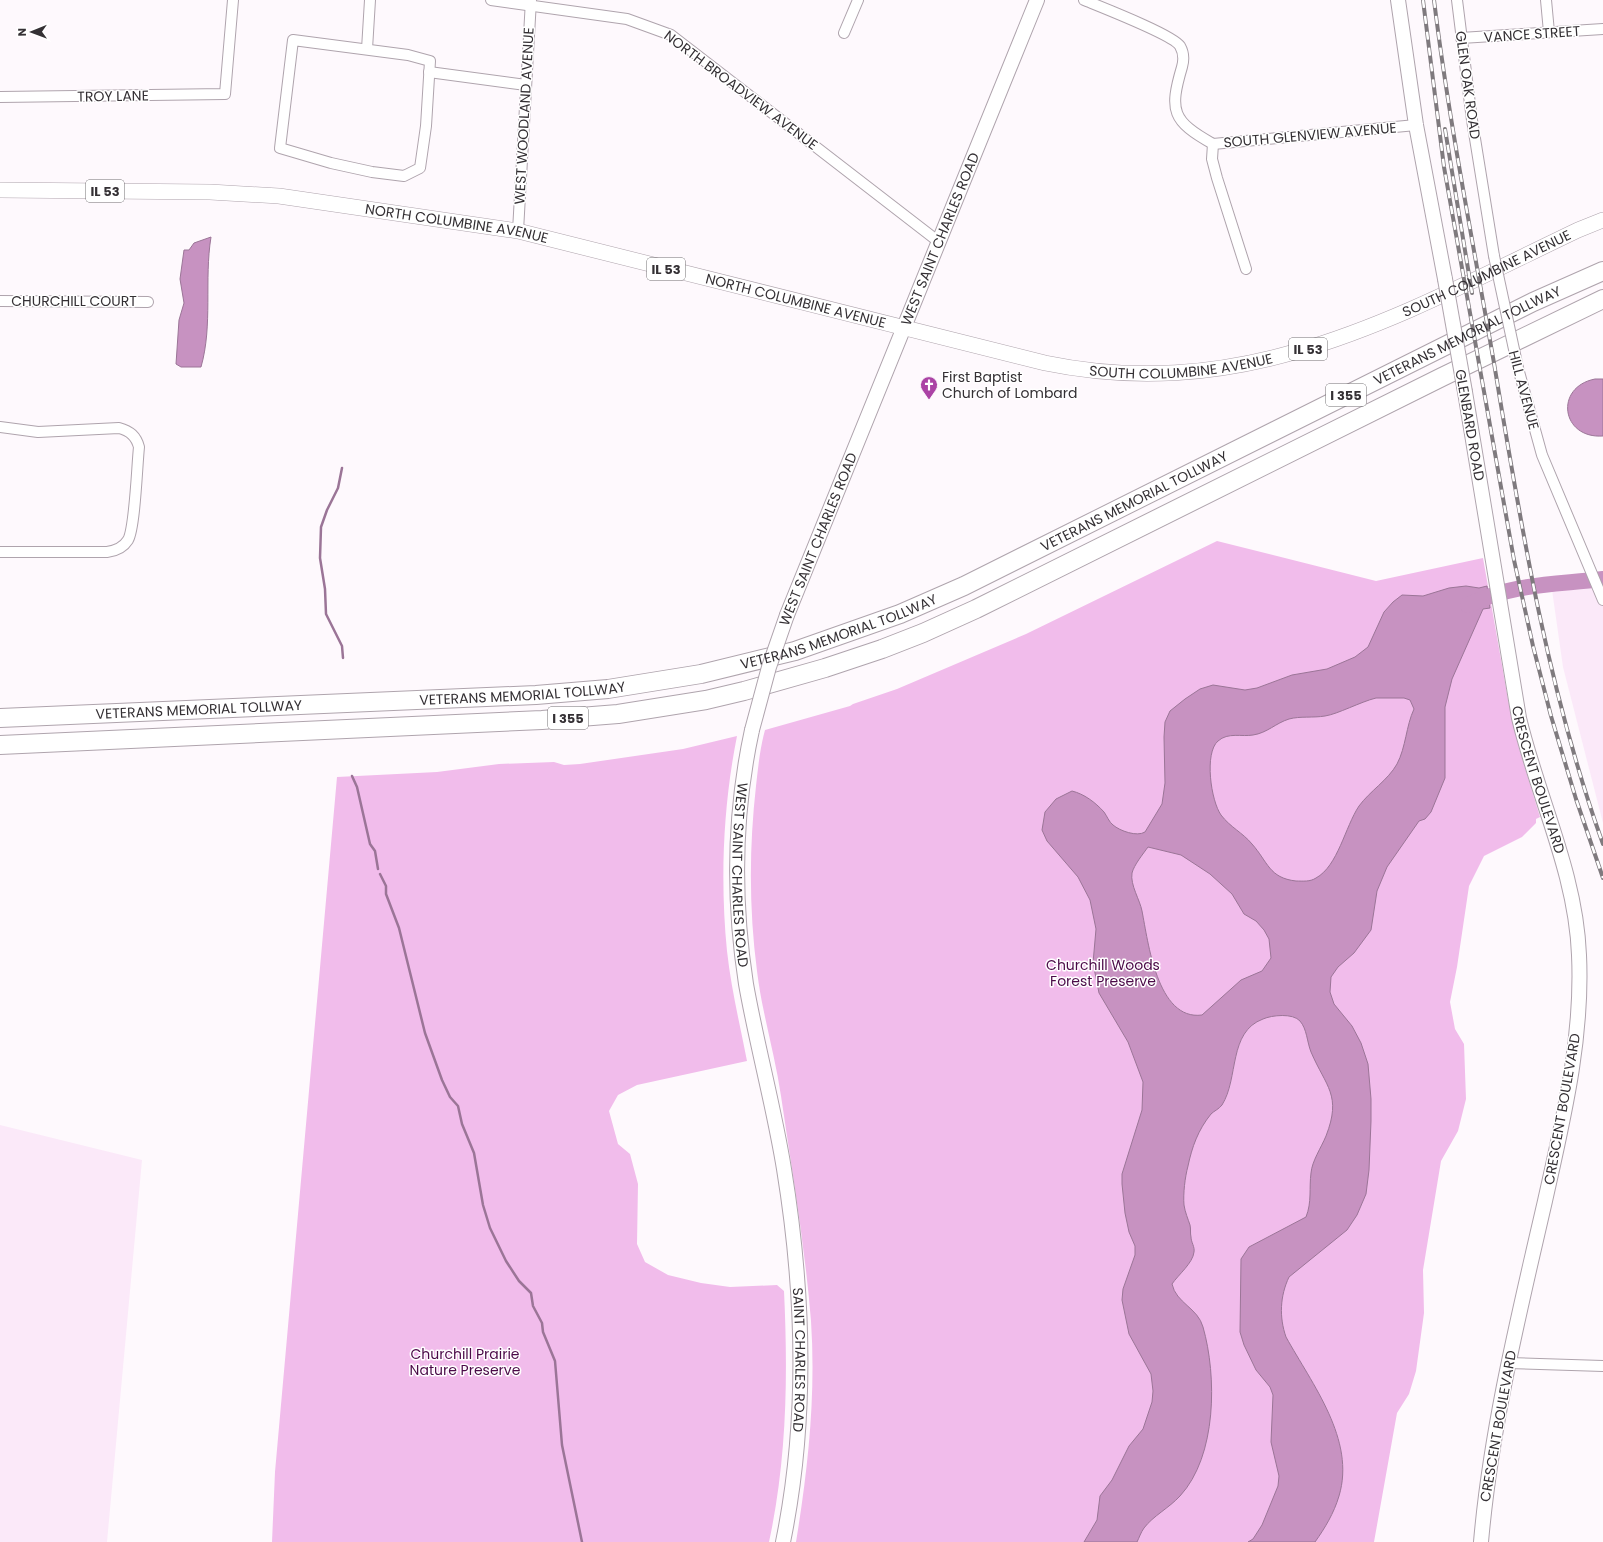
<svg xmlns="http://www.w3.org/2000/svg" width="1603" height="1542" viewBox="0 0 1603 1542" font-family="Poppins,sans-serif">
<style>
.built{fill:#fbe9f9}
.green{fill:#f1bceb}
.water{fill:#c792c1;stroke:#9b7597;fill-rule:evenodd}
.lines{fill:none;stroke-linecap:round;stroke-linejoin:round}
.stream{stroke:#9b7597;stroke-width:2.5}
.river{stroke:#c792c1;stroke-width:16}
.street-casing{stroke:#afa4ad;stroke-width:12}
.secondary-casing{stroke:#afa4ad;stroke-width:16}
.primary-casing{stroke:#afa4ad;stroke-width:16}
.highway-casing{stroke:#afa4ad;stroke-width:20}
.street{stroke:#fff;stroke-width:10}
.secondary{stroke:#fff;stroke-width:14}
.primary{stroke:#fff;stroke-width:15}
.highway{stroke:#fff;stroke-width:18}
.rail-casing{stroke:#7f7a7e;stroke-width:4}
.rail{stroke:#fff;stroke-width:2.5;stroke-dasharray:8;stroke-linecap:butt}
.street-bridge-casing{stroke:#afa4ad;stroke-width:12;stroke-linecap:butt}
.secondary-bridge-casing{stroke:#afa4ad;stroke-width:16;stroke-linecap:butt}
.street-bridge{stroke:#fff;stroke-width:10}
.secondary-bridge{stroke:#fff;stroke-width:14}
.labels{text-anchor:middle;stroke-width:3;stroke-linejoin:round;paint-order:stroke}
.shield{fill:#fff;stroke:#716e71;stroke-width:1}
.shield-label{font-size:13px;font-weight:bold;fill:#343034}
.street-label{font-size:14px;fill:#343034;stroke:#fff}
.poi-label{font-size:14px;fill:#343034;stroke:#fff;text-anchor:start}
.park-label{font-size:14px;fill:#4b0a48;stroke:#fff}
</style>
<rect width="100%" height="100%" fill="#fef9fd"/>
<g class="built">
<path d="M1603 579V823L1563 667 1551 583Z"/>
<path d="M0 1125 142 1160 107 1542H0Z"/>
</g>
<g class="green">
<path d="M1217 541 1376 581 1483 558 1508 699 1519 748 1540 817 1536 819V823L1522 837 1484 856 1469 886 1457 967 1450 1002 1455 1029 1464 1044 1466 1099 1458 1131 1441 1161 1423 1270 1424 1313 1416 1371 1409 1394 1397 1413 1374 1542H796C808 1469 816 1395 811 1321 805 1246 792 1171 781 1096 775 1054 762 1013 757 971 749 910 749 848 756 786 758 768 760 748 765 730L850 706 853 704 897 689 1026 634Z"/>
<path d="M737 736C723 806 720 880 727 951 731 988 740 1025 747 1061L637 1085 618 1095 609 1111 618 1144 630 1154 638 1184 637 1244 645 1262 668 1275 701 1283 730 1287 777 1285 784 1291C788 1375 787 1459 769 1542H272L275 1472 337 777 437 772 499 764 554 762 564 765 580 764 683 749Z"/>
</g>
<g class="water">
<path d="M211 237C204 280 213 325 201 367H181L176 364 179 320 184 303 180 279 184 250H189L194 243Z"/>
<path d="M1595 379H1603V436C1561 439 1554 387 1595 379Z"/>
<path d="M1466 586 1479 588 1487 586 1490 608 1483 609 1452 679 1445 707V778L1431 812 1425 819 1419 821 1387 867 1377 891 1371 930 1354 953 1338 967 1331 977 1330 992 1334 1004 1352 1026 1361 1043 1368 1064 1371 1099V1121L1369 1170 1366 1194 1357 1215 1347 1230 1289 1277C1280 1296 1279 1317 1286 1337 1312 1384 1356 1440 1339 1496 1334 1513 1325 1528 1315 1542H1248L1253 1539 1262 1525 1278 1486 1279 1476 1271 1442 1273 1395 1270 1387 1256 1370 1244 1345 1240 1332 1241 1259 1249 1247 1306 1217C1312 1202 1309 1188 1311 1173 1312 1161 1321 1148 1326 1136 1342 1095 1326 1087 1311 1052 1307 1042 1307 1029 1300 1021 1293 1013 1272 1015 1263 1019 1228 1032 1239 1078 1222 1105 1219 1109 1214 1111 1211 1114 1198 1130 1192 1147 1188 1166 1185 1177 1183 1194 1184 1205 1185 1212 1188 1219 1190 1225 1191 1229 1190 1233 1191 1237 1191 1242 1195 1247 1194 1252 1193 1263 1178 1275 1172 1284 1176 1303 1198 1308 1203 1327 1217 1376 1217 1456 1180 1496 1169 1508 1153 1516 1144 1528 1141 1532 1139 1538 1137 1542H1084L1097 1520 1100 1496 1112 1480 1129 1446 1143 1429 1152 1402 1153 1391 1151 1374 1129 1334 1122 1300 1123 1289 1135 1255V1246L1129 1232 1125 1213 1122 1184V1174L1142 1110 1143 1082 1128 1042 1099 993 1093 963 1096 929 1090 900 1078 877 1047 841 1042 830 1045 812 1056 799 1072 791C1084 794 1095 802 1104 812 1107 816 1109 822 1113 825 1120 831 1137 837 1145 832L1162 804 1165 783 1164 737 1165 722 1170 711 1185 699 1200 689 1213 685 1245 690 1257 688 1292 675 1327 669 1355 657 1368 647 1384 612 1393 602 1402 595 1423 596 1449 588ZM1376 698H1404L1410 700 1414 709C1406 726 1406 747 1397 764 1388 780 1370 791 1359 806 1345 827 1338 866 1316 878 1310 882 1303 881 1296 881 1269 878 1268 862 1252 844 1243 833 1230 827 1221 815 1211 801 1204 753 1218 741 1228 732 1242 737 1253 735 1267 733 1276 723 1289 719 1300 716 1313 718 1325 716 1338 714 1360 702 1376 698ZM1148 847 1181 855 1210 874 1232 894 1244 914 1256 921 1264 930 1269 939 1271 958 1262 971 1241 980 1202 1015C1157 1021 1148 941 1142 911 1140 900 1130 885 1132 873 1134 865 1143 854 1148 847Z"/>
</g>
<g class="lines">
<g class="stream">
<path d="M342 468 338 488 327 510 321 527 320 558 325 589 326 614 342 646 343 658"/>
<path d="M352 776 357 787 370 844 375 851 378 869"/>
<path d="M380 874 386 886V894L399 928 425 1033 442 1080 450 1097 458 1106 462 1124 474 1153 483 1205 490 1228 506 1261 519 1281 531 1293 533 1306 542 1323 543 1332 555 1361 562 1445 582 1542"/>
</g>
<path class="river" d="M1468 605C1515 583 1553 585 1603 579"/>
<g class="street-casing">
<g id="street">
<path d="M491 0 627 19 671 35 939 242"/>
<path d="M1084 0C1101 7 1173 35 1180 46 1184 53 1184 60 1182 67 1169 111 1172 121 1213 144L1416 125"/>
<path d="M1457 0 1472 120 1494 256"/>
<path d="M1546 0 1549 32"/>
<path d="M844 33 858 0"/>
<path d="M1461 38 1603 29"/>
<path d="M293 40 408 55 430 61 426 126 420 168 404 176 372 172 331 163 280 148Z"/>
<path d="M367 49 370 0"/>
<path d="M429 72 526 85"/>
<path d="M0 97 225 94 233 0"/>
<path d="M1213 144 1212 159 1217 178 1246 269"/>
<path d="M518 231 531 0"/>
<path d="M0 301 148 302"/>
<path d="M1518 368 1542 455 1603 600"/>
<path d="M0 427 38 432 119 428C130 431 136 436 139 447 137 465 135 528 128 540 123 548 115 551 107 552H0"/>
<path d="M1508 1363 1603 1366"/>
</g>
</g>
<g class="secondary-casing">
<g id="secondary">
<path d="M1398 0 1416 125 1445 279"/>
<path id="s1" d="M1465 392 1519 718C1538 798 1576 873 1579 955 1583 1039 1563 1120 1545 1201 1519 1314 1491 1427 1481 1542"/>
<path id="s2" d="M787 615 1037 0"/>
<path id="s3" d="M752 730C734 813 733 900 746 984 757 1046 774 1107 784 1169 804 1292 808 1420 783 1542"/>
</g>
</g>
<g class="primary-casing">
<g id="primary">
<path id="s4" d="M0 190 210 192 279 196 518 231 1045 363C1248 405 1402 314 1578 230L1603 220"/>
</g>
</g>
<g class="highway-casing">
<g id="highway">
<path id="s5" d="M0 718 536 695 608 689 701 674 795 651 900 614 964 586 1533 302 1603 271"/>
<path d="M0 745 542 720 618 714 706 700 744 691 825 668 882 649 923 633 976 609 1442 377 1603 299"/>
</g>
</g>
<use href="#street" class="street"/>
<use href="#secondary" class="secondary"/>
<use href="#primary" class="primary"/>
<use href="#highway" class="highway"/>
<g class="rail-casing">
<g id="rail">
<path d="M1423 0 1444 167 1514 560 1533 646 1551 716 1576 799 1603 878"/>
<path d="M1434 0C1449 122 1473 242 1494 363 1521 526 1547 688 1603 844"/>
<path d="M1445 129 1472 293"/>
</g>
</g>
<use href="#rail" class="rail"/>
<g class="street-bridge-casing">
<path id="street-bridge" d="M1494 256 1518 368"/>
</g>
<g class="secondary-bridge-casing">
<g id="secondary-bridge">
<path d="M1445 279 1465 392"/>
<path d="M752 730 769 667 787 615"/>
</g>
</g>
<use href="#street-bridge" class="street-bridge"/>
<use href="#secondary-bridge" class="secondary-bridge"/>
</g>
<defs>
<g id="church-pin" transform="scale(0.9)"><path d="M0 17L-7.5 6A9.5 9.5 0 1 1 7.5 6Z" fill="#ab43a5" stroke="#fff"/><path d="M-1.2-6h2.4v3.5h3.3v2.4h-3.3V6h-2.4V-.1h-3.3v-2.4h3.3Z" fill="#fff"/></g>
</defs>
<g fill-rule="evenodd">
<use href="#church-pin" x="929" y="385"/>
</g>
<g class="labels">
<g class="shield">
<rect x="86" y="180" width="38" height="22" rx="3"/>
<rect x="647" y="258" width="38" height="22" rx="3"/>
<rect x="1289" y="338" width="38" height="22" rx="3"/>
<rect x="1326" y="384" width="40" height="22" rx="3"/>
<rect x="548" y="707" width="40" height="22" rx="3"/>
</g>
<g class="shield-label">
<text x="105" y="196">IL 53</text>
<text x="666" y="274">IL 53</text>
<text x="1308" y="354">IL 53</text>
<text x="1346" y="400">I 355</text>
<text x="568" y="723">I 355</text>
</g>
<g class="street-label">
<text transform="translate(1532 34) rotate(-4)" y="5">VANCE STREET</text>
<text transform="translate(1468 85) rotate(82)" y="5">GLEN OAK ROAD</text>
<text transform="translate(741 90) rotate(37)" y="5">NORTH BROADVIEW AVENUE</text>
<text transform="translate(113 96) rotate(-1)" y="5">TROY LANE</text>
<text transform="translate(524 116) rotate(-87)" y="5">WEST WOODLAND AVENUE</text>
<text transform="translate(1310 135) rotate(-5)" y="5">SOUTH GLENVIEW AVENUE</text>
<text dy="5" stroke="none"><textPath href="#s4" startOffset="459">NORTH COLUMBINE AVENUE</textPath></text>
<text dy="5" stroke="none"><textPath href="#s2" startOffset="406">WEST SAINT CHARLES ROAD</textPath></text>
<text dy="5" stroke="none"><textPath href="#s4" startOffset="1524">SOUTH COLUMBINE AVENUE</textPath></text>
<text x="74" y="306">CHURCHILL COURT</text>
<text dy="5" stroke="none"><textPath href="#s4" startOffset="807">NORTH COLUMBINE AVENUE</textPath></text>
<text dy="5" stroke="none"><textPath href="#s5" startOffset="1543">VETERANS MEMORIAL TOLLWAY</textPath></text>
<text dy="5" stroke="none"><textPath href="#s4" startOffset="1201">SOUTH COLUMBINE AVENUE</textPath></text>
<text transform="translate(1524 390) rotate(75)" y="5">HILL AVENUE</text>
<text transform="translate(1470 425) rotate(80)" y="5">GLENBARD ROAD</text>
<text dy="5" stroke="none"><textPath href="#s5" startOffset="1171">VETERANS MEMORIAL TOLLWAY</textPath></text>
<text transform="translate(818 539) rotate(-68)" y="5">WEST SAINT CHARLES ROAD</text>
<text dy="5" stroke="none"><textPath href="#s5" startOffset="847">VETERANS MEMORIAL TOLLWAY</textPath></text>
<text dy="5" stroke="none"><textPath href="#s5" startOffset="523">VETERANS MEMORIAL TOLLWAY</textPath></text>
<text dy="5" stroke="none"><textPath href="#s5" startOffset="199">VETERANS MEMORIAL TOLLWAY</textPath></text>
<text dy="5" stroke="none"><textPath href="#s1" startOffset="395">CRESCENT BOULEVARD</textPath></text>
<text dy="5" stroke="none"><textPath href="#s3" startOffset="146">WEST SAINT CHARLES ROAD</textPath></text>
<text transform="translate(1562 1109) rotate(-80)" y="5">CRESCENT BOULEVARD</text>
<text dy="5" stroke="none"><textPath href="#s3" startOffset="636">SAINT CHARLES ROAD</textPath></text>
<text transform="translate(1498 1426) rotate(-80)" y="5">CRESCENT BOULEVARD</text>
</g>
<g class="poi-label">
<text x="942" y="382">First Baptist<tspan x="942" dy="16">Church of Lombard</tspan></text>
</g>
<g class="park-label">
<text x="1103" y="970">Churchill Woods<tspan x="1103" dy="16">Forest Preserve</tspan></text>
<text x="465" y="1359">Churchill Prairie<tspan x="465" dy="16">Nature Preserve</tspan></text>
</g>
</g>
<g transform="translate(32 32) rotate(269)" stroke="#ffffff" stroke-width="3" paint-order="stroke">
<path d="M0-3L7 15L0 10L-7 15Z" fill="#343034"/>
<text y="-6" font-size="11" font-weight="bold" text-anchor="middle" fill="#343034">N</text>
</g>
</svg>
